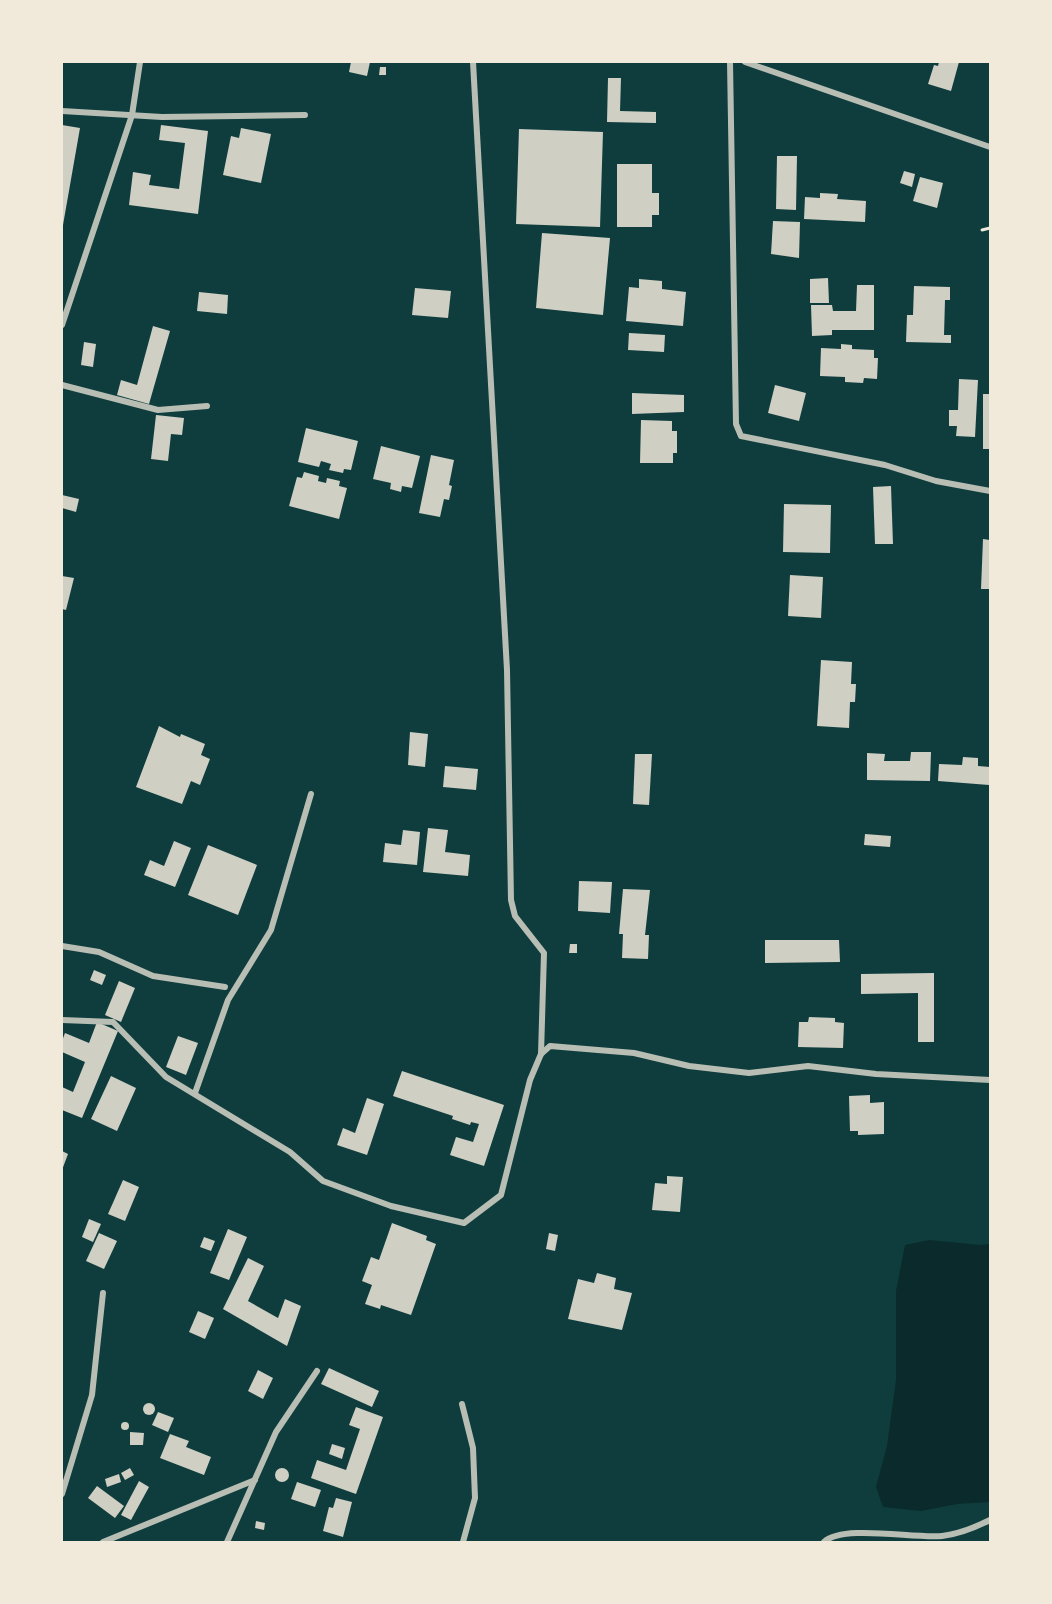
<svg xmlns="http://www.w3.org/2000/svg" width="1052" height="1604" viewBox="0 0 1052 1604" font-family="'Space Grotesk',sans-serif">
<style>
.water{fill:#0a2a2b}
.building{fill:#cfcfc3}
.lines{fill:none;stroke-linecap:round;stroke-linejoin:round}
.path{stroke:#f1e9da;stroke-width:3}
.minor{stroke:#b8beb3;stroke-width:6}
</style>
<rect width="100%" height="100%" fill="#0f3d3e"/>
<path class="water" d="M930 1240 980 1245 990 1244V1502L957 1504 921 1511 883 1507 876 1487 887 1446 896 1380V1291L905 1245Z"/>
<g class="building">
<path d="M351 62H370L367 76 349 72Z"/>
<path d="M939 62H959L951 91 928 84 934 65 938 66Z"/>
<path d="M380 67H386V75H379Z"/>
<path d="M608 78H621L620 111 656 112V123L607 122Z"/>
<path d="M62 125 80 128 63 225H62Z"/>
<path d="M161 125 208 131 198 214 129 205 133 172 151 175 149 185 179 189 185 143 159 140Z"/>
<path d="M241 128 271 134 261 183 223 175 231 136 239 138Z"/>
<path d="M519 129 603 132 600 227 516 224Z"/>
<path d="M777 156H797L796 210 776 209Z"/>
<path d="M617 164H652V193H659V215H652V227H617Z"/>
<path d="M904 171 915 174 912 187 900 183Z"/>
<path d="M920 177 943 183 937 208 913 201Z"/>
<path d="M820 193 838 194 837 199 866 201 865 222 804 219 805 197 820 198Z"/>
<path d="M773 221 800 222 799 258 771 254Z"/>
<path d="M542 233 610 238 603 315 536 308Z"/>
<path d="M828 278 829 303H810V279Z"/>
<path d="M639 279 662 281V289L686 292 683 326 626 321 629 287 639 288Z"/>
<path d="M857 285H874V330H832V335L812 336 811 305H832L833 311H856Z"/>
<path d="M914 286 950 287V300H945L944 335H951V343L906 342 907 315H913Z"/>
<path d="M415 288 451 291 448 318 412 315Z"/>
<path d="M199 292 228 295 227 314 197 311Z"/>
<path d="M153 326 170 331 149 404 117 395 121 380 137 385Z"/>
<path d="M629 333 665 335 664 352 628 350Z"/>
<path d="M84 342 96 344 93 367 81 365Z"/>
<path d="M841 344 852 345V349L874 350V358H878L877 379 864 378 863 383 845 382V377L820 376 821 348 841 349Z"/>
<path d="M959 379 978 380 975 437 956 436 957 426H949V410H958Z"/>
<path d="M775 385 806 393 799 421 768 413Z"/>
<path d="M632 393 684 395V412L632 414Z"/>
<rect x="983" y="394" width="7" height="55"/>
<path d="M156 415 184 418 182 435 171 434 168 461 151 459Z"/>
<path d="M641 420 672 421V431H677V453H673V463H640Z"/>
<path d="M306 428 358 441 351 470 344 469 343 473 329 470 331 464 321 461 319 467 298 462Z"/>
<path d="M381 446 420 456 412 488 402 486 401 492 390 489 391 483 373 479Z"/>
<path d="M431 455 454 460 449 485 452 486 449 500 444 499 440 517 419 513Z"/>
<path d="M304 472 319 476 318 481 326 483 327 478 340 481 339 486 347 488 339 519 289 506 297 477 302 478Z"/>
<path d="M891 486 893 544H875L873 487Z"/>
<path d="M62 495 79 499 76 512 62 508Z"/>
<path d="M784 504 831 505 830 553 783 552Z"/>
<path d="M983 539 990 540V589H981Z"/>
<path d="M790 575 823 577 821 618 788 616Z"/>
<path d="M62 576 74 578 66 610 62 609Z"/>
<path d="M821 660 852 662 851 684H856L855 702H850L849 728 817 726Z"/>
<path d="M159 726 180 737 181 734 205 744 201 755 210 759 200 785 191 781 182 804 136 787Z"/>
<path d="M410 732 428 734 425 767 408 765Z"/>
<path d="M911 752H931L930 781 867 780V753L885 754 884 761H910Z"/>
<path d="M635 754H652L649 805 633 804Z"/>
<path d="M963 757 978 758V766L990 767 989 785 938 781 939 764 962 765Z"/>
<path d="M445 766 478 769 476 790 443 787Z"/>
<path d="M428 828 448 830 445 852 470 855 468 876 423 872Z"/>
<path d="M403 830 420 832 417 865 383 862 385 843 401 845Z"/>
<path d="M865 834 891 836 890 847 864 845Z"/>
<path d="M174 841 191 848 175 887 144 875 150 860 164 866Z"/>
<path d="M208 845 257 865 238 915 188 895Z"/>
<path d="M579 881 612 882 610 913 578 911Z"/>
<path d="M623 889 650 890 645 935H649L648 959 622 958 623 934H619Z"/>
<path d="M765 940H839L840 962 765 963Z"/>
<path d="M570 944H577V953H569Z"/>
<path d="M94 970 106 975 102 985 90 980Z"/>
<path d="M934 973V1042H918V993L861 994V974Z"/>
<path d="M119 981 135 988 121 1022 105 1015Z"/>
<path d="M809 1017 835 1018V1022L844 1023 843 1048 798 1047 799 1022H808Z"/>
<path d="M97 1022 118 1031 82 1118 62 1110V1087L73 1092 85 1062 62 1052V1041L65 1033 89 1043Z"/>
<path d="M178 1036 198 1043 186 1075 166 1067Z"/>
<path d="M402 1071 504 1105 484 1166 450 1155 456 1137 473 1142 479 1124 471 1122 470 1125 452 1119 453 1116 393 1096Z"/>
<path d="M111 1076 136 1088 117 1131 91 1119Z"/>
<path d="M870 1095V1103L884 1102V1134L858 1135V1131H850L849 1096Z"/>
<path d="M367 1098 384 1104 367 1155 337 1145 343 1128 355 1133Z"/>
<path d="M62 1151 68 1154 62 1170Z"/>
<path d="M667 1176 683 1177 680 1212 652 1210 655 1183 667 1184Z"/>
<path d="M123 1180 139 1187 125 1221 108 1214Z"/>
<path d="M89 1219 101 1224 93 1242 82 1237Z"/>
<path d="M392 1223 427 1236 426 1240 436 1244 411 1315 381 1305 380 1309 365 1304 372 1285 362 1281 371 1257 379 1260Z"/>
<path d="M228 1229 247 1237 229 1280 210 1273Z"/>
<path d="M99 1233 117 1241 104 1269 86 1261Z"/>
<path d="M549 1233 558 1235 555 1251 546 1249Z"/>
<path d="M204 1237 215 1241 211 1251 200 1247Z"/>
<path d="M248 1258 264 1266 248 1301 278 1318 285 1299 301 1306 287 1346 223 1309Z"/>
<path d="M597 1273 616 1278 614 1289 632 1293 622 1330 568 1319 578 1279 594 1283Z"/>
<path d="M198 1311 214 1318 205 1339 189 1332Z"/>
<path d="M329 1368 379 1391 372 1407 321 1384Z"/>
<path d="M258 1370 273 1378 263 1399 248 1391Z"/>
<circle cx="149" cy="1409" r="6"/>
<path d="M356 1407 383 1417 356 1494 311 1478 317 1460 346 1470 360 1429 349 1425Z"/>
<path d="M158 1412 174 1418 168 1432 152 1425Z"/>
<circle cx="125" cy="1426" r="4"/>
<path d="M130 1432 144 1433 143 1445H130Z"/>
<path d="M170 1434 189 1441 186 1447 211 1457 204 1475 160 1458Z"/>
<path d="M332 1444 345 1448 342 1459 329 1454Z"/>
<path d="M130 1468 134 1475 125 1480 121 1473Z"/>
<circle cx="282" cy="1475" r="7"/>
<path d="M119 1474 121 1482 107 1487 105 1479Z"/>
<path d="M139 1481 149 1487 131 1520 121 1515Z"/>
<path d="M297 1482 321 1490 315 1507 291 1499Z"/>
<path d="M97 1486 124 1506 115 1518 88 1498Z"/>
<path d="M336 1498 352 1502 343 1537 323 1531 329 1507 333 1508Z"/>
<path d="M256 1521 265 1523 264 1530 255 1528Z"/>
</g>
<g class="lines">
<path class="path" d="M982 230 990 228"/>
<g class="minor">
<path d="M473 62 507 670 511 900 515 916 544 953 541 1054"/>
<path d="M730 62 736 424 741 436 885 465 936 481 990 491"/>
<path d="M745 62 990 147"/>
<path d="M62 111 162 117 305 115"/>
<path d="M62 325 132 115 140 62"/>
<path d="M62 385 158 410 207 406"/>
<path d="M62 946 99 952 153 976 225 987"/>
<path d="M62 1020 113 1022 166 1077 290 1152 323 1181 391 1206 464 1223 501 1195 530 1080 541 1054 550 1046 634 1053 689 1066 749 1073 808 1066 876 1074 990 1080"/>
<path d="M195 1093 228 1000 271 930 311 794"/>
<path d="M462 1404 473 1448 475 1498 463 1542"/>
<path d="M62 1494 92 1395 103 1293"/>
<path d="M103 1542 255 1480"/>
<path d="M227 1542 276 1432 317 1371"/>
<path d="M824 1542C844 1524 914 1539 942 1536 959 1534 976 1527 990 1520"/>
</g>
</g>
<rect width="1052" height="1604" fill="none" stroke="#f1e9da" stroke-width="126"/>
</svg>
